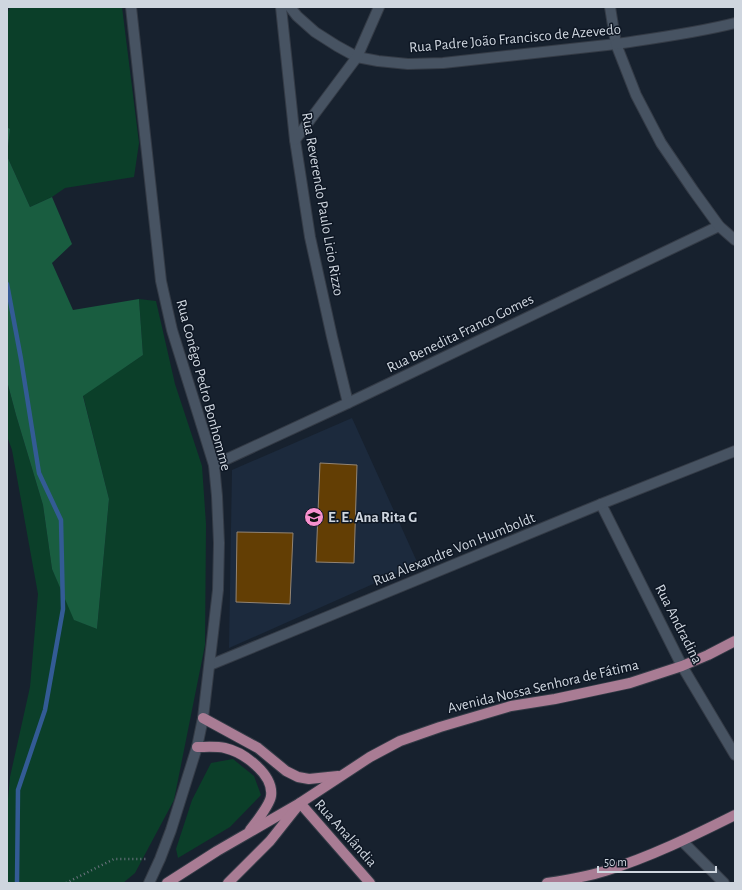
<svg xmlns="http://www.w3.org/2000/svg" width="742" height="890" viewBox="0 0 742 890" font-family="'Alegreya Sans',sans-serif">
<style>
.built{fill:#1c2a3d}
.green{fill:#0b3f29}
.forest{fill:#195d40}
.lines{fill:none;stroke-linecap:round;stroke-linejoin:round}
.stream{stroke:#335b95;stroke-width:4.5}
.building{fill:#633e04;stroke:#928474}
.minor-casing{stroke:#343b46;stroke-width:12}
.tertiary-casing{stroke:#343b46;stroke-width:12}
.secondary-casing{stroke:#343b46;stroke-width:12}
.primary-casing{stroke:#343b46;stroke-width:12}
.path{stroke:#6d7580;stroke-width:2.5;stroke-dasharray:1 3;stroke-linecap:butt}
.minor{stroke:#475362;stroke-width:10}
.tertiary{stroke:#475362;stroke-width:10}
.secondary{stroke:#475362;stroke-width:10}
.primary{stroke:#a97c94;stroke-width:10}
.labels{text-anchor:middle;stroke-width:3;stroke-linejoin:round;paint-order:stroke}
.street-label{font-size:15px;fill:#cfd6df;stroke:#0e1724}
.poi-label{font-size:15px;font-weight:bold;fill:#cfd6df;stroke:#0e1724;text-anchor:start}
</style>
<rect width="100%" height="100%" fill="#17212e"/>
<path class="built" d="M352 418 418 564 229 648 232 470Z"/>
<g class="green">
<path d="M10 7H122L139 143 134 177 65 188 52 197 30 207 7 156 10 129 7 127V14Z"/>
<path d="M139 299 156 301 175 384 202 466 206 524 205 645 174 800 135 873 123 883H7V810L10 777 30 687 38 594 12 450 7 436V381L16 415 43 505 52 569 75 620 97 629 109 499 83 395 143 355Z"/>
<path d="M233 759 254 776 261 795 230 827 178 858 176 849 192 800 211 763Z"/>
</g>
<path class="forest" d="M7 127 10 129 7 156 30 207 52 197 72 244 52 263 73 310 139 299 143 355 83 396 109 499 97 629 74 620 52 569 43 505 16 415 7 381Z"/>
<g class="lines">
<path class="stream" d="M7 284 21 359 39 473 61 520 63 609 45 710 18 790 17 883"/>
</g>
<g class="building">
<path d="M320 463 357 465 354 563 316 562Z"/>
<path d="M237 532 293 533 290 604 236 602Z"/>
</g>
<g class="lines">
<g class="minor-casing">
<g id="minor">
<path d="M281 7 295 140 310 237 332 337 348 403"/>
<path d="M290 7 297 16 315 32 337 46 357 57 378 61 408 64 443 63 616 44"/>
<path d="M295 140 357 57 379 7"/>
<path d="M214 465 348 403 719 226"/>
<path d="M682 841 724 883"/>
</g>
</g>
<g class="tertiary-casing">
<g id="tertiary">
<path d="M610 7 616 44 636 95 661 143 693 190 719 226 735 240"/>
<path d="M616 44C656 38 696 33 735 23"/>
<path d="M601 504 682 666 735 755"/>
<path d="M210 665 601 504 735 451"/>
</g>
</g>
<g class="secondary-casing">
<path id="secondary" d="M131 7 161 281 172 330 214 465 217 496 219 543 218 590 203 718 197 747 171 830 160 859 149 883"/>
</g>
<g class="primary-casing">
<g id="primary">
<path d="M203 718 258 748 286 771 298 777 309 779 338 776"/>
<path d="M197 747C206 747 216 746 225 748 243 752 274 774 271 796 270 805 256 822 250 830"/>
<path d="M300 803 370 883"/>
<path d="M167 883 217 851 300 803 370 757 400 741 440 727 511 706 555 699 630 683 682 666 708 655 735 641"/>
<path d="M228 883 270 841 297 807"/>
<path d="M547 883C567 880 586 877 605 871 650 857 693 836 735 815"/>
</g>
</g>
<path class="path" d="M66 883 114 859H148"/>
<use href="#minor" class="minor"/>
<use href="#tertiary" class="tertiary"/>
<use href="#secondary" class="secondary"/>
<use href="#primary" class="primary"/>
</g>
<defs>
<g id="school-disc" transform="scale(1)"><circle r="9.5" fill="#f790ce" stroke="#0e1724"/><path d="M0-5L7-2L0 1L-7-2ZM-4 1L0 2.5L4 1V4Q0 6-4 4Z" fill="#111"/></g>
</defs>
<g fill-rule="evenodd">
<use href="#school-disc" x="314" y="517"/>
</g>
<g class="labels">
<g class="street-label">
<text transform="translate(515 38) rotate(-5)" y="5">Rua Padre João Francisco de Azevedo</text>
<text transform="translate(323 204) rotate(80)" y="5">Rua Reverendo Paulo Licio Rizzo</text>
<text transform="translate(460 333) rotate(-26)" y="5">Rua Benedita Franco Gomes</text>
<text transform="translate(204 385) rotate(75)" y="5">Rua Conêgo Pedro Bonhomme</text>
<text transform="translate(454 549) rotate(-22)" y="5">Rua Alexandre Von Humboldt</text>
<text transform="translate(679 624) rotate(63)" y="5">Rua Andradina</text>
<text transform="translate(543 686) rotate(-13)" y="5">Avenida Nossa Senhora de Fátima</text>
<text transform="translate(346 833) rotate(48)" y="5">Rua Analândia</text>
</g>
<g class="poi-label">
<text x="328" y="522">E. E. Ana Rita G</text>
</g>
</g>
<rect width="742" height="890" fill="none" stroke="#cfd6df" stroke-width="16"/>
<path d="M598 866v6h118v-6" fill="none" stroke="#cfd6df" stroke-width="2"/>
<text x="604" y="866" font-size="12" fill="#cfd6df" stroke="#0e1724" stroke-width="3" paint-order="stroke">50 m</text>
</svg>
